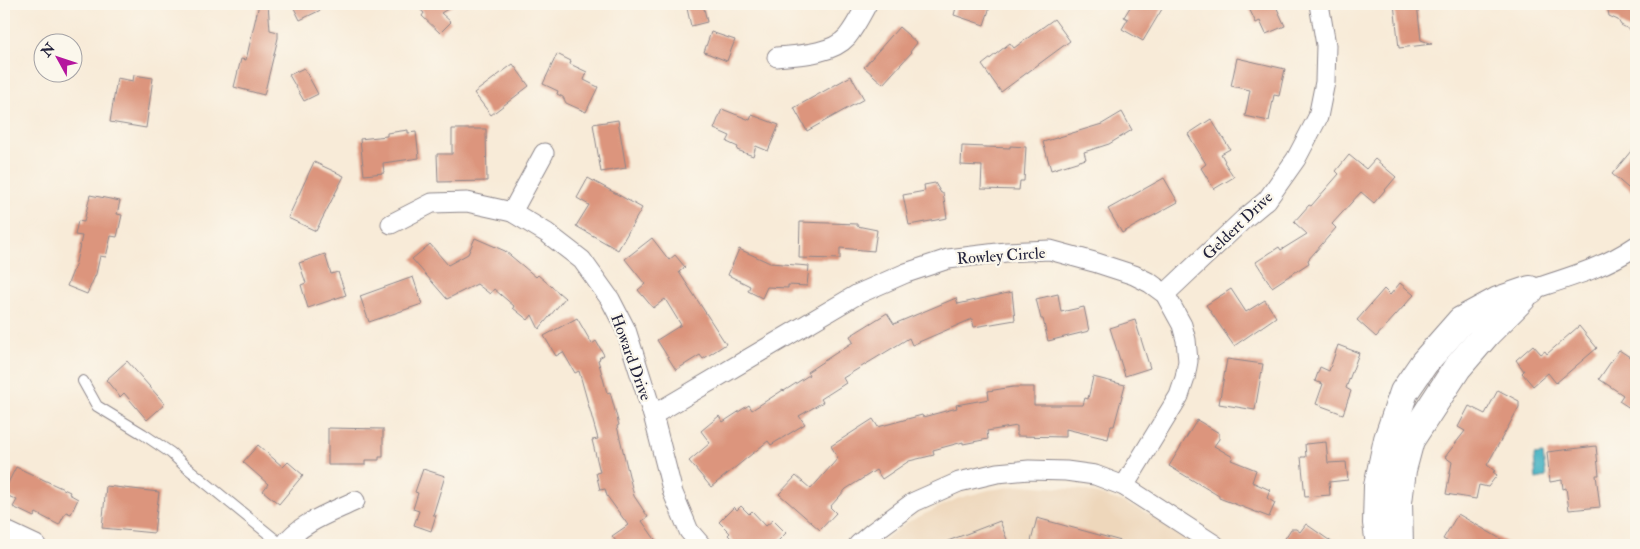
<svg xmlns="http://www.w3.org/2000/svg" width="1640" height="549" viewBox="0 0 1640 549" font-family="'IM FELL Double Pica',serif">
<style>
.built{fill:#eed7bb}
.water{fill:#45b2c2;stroke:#346a7e}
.building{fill:#dc957d}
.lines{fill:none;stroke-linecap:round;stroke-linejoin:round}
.lane-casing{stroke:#8d868a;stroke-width:12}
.street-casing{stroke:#8d868a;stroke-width:21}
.secondary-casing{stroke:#8d868a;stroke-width:30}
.lane{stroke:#fff;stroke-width:10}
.street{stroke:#fff;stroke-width:19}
.secondary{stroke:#fff;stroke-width:28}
.labels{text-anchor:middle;stroke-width:4.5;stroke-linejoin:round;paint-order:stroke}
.street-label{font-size:16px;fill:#22223b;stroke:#fbf7ec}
</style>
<rect width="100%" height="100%" fill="#fbf7ec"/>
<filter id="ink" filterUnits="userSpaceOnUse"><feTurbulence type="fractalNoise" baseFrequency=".02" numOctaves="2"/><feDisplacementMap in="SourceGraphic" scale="10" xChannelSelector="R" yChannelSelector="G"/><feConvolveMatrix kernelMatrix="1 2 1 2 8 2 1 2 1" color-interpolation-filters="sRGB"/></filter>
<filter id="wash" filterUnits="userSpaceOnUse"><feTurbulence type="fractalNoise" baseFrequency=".0096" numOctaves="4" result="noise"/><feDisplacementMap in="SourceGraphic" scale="20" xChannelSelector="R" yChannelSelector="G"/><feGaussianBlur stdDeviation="1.12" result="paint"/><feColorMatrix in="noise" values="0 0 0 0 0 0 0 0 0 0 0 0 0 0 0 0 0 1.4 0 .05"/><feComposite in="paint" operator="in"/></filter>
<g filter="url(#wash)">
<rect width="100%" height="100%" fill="#f8ebd8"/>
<path class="built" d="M1024 485 1084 490 1120 501 1154 516 1196 545H877L906 523 959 498 989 490Z"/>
<path class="water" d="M1543 454 1546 477 1536 479 1534 455Z"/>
<g id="blocks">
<g class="building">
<path d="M259 4H268L270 30 278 32V38L264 95 234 87 241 59 246 60Z"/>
<path d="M292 4H333L300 20Z"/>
<path d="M414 4H456L441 13 451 22 440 33 422 16 424 13Z"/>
<path d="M686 4H703L707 22 691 26Z"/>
<path d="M957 4H991L984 25 954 15Z"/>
<path d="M1132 4H1165L1143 41 1122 29 1128 19 1124 17Z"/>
<path d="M1247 4H1275L1285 26 1266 34 1260 21 1256 23Z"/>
<path d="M1394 4H1417L1421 40 1432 44 1399 48Z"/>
<path d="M1607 4H1636V33L1621 25 1618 20 1609 16Z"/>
<path d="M1054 19 1070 41 1001 92 982 65 1010 43 1014 48Z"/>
<path d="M899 27 917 43 910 52 911 53 883 84 864 67Z"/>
<path d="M711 32 735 40 727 61 704 52Z"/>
<path d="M557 54 571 61 570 64 587 72 584 80 598 87 586 112 566 103 563 97 557 94 558 91 543 84Z"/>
<path d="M1237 58 1285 69 1279 96 1274 95 1269 121 1245 116 1250 90 1231 86Z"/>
<path d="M513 64 529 86 491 115 474 93Z"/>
<path d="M304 68 318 94 304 101 289 75Z"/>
<path d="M134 75 153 78 146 128 110 122 117 78 133 81Z"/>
<path d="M851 76 864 99 807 131 794 108Z"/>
<path d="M722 109 750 120 752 115 779 125 768 151 756 146 753 156 737 150 738 147 727 142 730 136 714 129Z"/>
<path d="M1122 112 1132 130 1109 144 1084 152 1086 159 1051 170 1043 142 1102 124Z"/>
<path d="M1211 119 1230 149 1221 154 1225 161 1224 162 1234 177 1214 189 1201 168 1206 164 1188 134Z"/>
<path d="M618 120 626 168 601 172 593 124Z"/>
<path d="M452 129H486L487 181 438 182 437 154H452Z"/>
<path d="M408 130V133L416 132 419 158 383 163 384 173 364 175 360 139 387 136V133Z"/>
<path d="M1636 145V195L1612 174Z"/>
<path d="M962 146 1010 148V146L1026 147 1024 181H1020L1019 190 981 189 982 166 961 165Z"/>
<path d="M1349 155 1366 169 1375 159 1396 177 1374 203 1361 192 1332 224 1336 228 1308 260 1309 263 1272 287 1256 262 1279 247 1281 250 1307 234 1294 222 1309 205 1311 206 1339 174 1336 171Z"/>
<path d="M314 162 344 176 316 231 288 218Z"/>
<path d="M588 178 642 208 618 250 576 226 589 205 577 198Z"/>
<path d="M1164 178 1178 202 1122 233 1108 209Z"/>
<path d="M935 183 941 193H943L947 218 909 225 903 195 925 191 924 185Z"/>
<path d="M90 195 120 201 117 214 122 215 117 237 111 236 106 257 100 256 96 274 87 294 67 286 75 266 82 236 75 235 78 221 84 222Z"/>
<path d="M800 222 857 224V226L877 230 874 251 840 248V259L799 258Z"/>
<path d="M475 238 505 251 536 277 538 275 565 298 539 329 532 315 528 320 513 308 514 306 494 289 490 294 477 284 447 299 412 259 430 244 448 265 468 254Z"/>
<path d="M652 238 669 260 675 255 685 267 679 272 726 344 703 359 700 355 676 370 657 340 681 325 665 299 653 308 638 290 645 284 625 259Z"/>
<path d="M739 249 770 263 809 266 807 286 788 285V288L767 287 762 298 748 291 750 286 728 275Z"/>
<path d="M325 254 331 274 338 272 346 295 308 308 301 285 306 283 299 263Z"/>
<path d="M413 277 422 304 369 322 360 296Z"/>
<path d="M1400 283 1414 295 1376 337 1357 320 1384 289 1390 295Z"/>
<path d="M1231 289 1246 312 1265 300 1276 317 1234 346 1206 305Z"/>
<path d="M1012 292 1015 320 974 327 972 319 912 345 909 338 843 378 846 383 821 399 823 402 799 416 805 424 771 445 768 441 711 487 689 461 710 443 701 431 719 416 723 422 749 405 752 410 783 390 784 391 809 375 807 372 853 342 850 336 887 313 894 324 956 298 958 304Z"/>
<path d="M1058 294 1061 312 1084 307 1089 331 1048 341 1043 319H1041L1036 299Z"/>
<path d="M577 318 592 344 596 341 604 355 599 358 600 359 598 360 607 393 610 392 619 425 617 426 634 496 648 517 642 521 659 545H619L612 536 628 525 607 496 605 489 600 490 596 473 600 472 592 440 598 439 579 371 575 373 563 352 556 356 544 336Z"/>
<path d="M1135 320 1150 368 1125 376 1110 328Z"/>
<path d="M1579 326 1597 348 1556 383 1548 373 1533 386 1522 373 1524 371 1516 360 1533 345 1541 354 1545 351 1547 354Z"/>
<path d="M1338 345 1359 353 1346 388 1351 391 1343 414 1316 404 1323 384 1315 381 1320 367 1329 371Z"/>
<path d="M1619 350 1636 361V412L1619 401 1623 395 1599 379Z"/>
<path d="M1227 359 1263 364 1255 410 1219 404Z"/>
<path d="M127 361 165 404 147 420 124 393 120 397 106 380Z"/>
<path d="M1093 377 1125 385 1114 426H1111L1108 439 1066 429V437L1017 436V426L987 431 988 439 963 444V442L933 450 934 455 909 461 882 479 876 470 846 489 830 507 836 513 820 530 779 494 796 476 811 489 838 458 831 446 873 419 878 427 922 415 923 417 957 408 956 405 989 399 988 391 1013 387H1034V405H1083L1085 398 1088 399Z"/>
<path d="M1498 390 1519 401V407L1487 465 1495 471 1493 472 1497 475 1488 487 1479 485 1476 499 1446 494 1452 462 1445 457 1465 431 1458 427 1469 406 1485 414Z"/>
<path d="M1197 420 1219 433V439L1214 446 1233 457 1231 460 1256 470 1252 482 1270 490 1267 498 1275 503 1269 517 1219 498V496L1169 466Z"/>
<path d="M328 428 383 429V457H379V460H365V465H328Z"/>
<path d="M1326 442 1328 463 1346 462 1348 480 1329 482 1330 495 1305 497 1301 457H1306L1305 444Z"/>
<path d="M258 445 283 467 288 462 303 475 279 504 263 491 268 484 243 462Z"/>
<path d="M1596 446 1599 475H1596L1600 507 1569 510 1566 488 1563 489 1562 480 1550 482 1547 452Z"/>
<path d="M16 467 70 492 69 494 78 499 71 514 66 512 59 525 36 513 34 517 13 507 17 500 4 494V491Z"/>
<path d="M423 469 445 476 433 515H436L431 531 414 525 419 511 413 509 418 493 415 492Z"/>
<path d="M106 486 159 492 154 533 102 528Z"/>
<path d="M741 506 749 514 752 511 766 526 773 520 786 533 774 545H738L728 535 730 533 719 522 734 507 737 510Z"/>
<path d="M1458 514 1511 545H1454L1443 539Z"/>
<path d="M1037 518 1121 541V545H1030Z"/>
<path d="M1000 521 1009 545H940V544Z"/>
<path d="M1306 524 1336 545H1291L1284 540 1291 529H1296L1300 532Z"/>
</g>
</g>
</g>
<g filter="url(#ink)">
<use href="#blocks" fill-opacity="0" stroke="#8d868a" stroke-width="1"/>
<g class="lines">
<g class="lane-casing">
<path id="lane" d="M83 381 97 406 143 434 171 453 185 466 282 545"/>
</g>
<g class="street-casing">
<g id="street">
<path d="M777 57C798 55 832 54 847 37 855 27 861 15 867 4"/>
<path d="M512 212 544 153"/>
<path d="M391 224 432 203 467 202 512 212 547 233 582 260 610 299 626 330 653 415 673 493 689 531 701 545"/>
<path d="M1530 290C1567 278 1604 268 1636 246"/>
<path d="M1165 294 1244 219 1267 200 1296 159 1318 117 1325 82 1326 45 1319 4"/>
<path d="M653 415 858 294 906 273 948 259 1006 252 1050 250 1094 262 1134 275 1150 283 1165 294 1182 325 1186 340 1188 361 1185 378 1179 396 1124 486"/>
<path d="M4 530 36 545"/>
<path d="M284 545C300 523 330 513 355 501"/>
<path d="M858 545 872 533 914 502 959 482 997 473 1029 470 1066 471 1095 475 1124 486 1215 545"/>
</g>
</g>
<g class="secondary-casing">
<g id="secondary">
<path d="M1380 545 1377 523 1378 486 1388 439 1404 392 1424 363 1461 321 1498 301 1530 290"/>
<path d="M1399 545 1398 502 1402 470 1410 440 1457 368 1487 333 1522 298"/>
</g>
</g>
<use href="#lane" class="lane"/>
<use href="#street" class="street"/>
<use href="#secondary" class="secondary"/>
</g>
</g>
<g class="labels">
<g class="street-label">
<text transform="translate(1237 225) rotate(-44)" y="6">Geldert Drive</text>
<text transform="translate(1001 255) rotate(-4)" y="6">Rowley Circle</text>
<text transform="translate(632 357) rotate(70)" y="6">Howard Drive</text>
</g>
</g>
<rect width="1640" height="549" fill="none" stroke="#fbf7ec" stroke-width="20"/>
<g transform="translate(58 58) rotate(310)"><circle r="24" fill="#fbf7ec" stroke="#a4a2a5"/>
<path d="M0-4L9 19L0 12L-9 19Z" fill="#b5179e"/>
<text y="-8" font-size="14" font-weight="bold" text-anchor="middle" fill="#22223b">N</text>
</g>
</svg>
